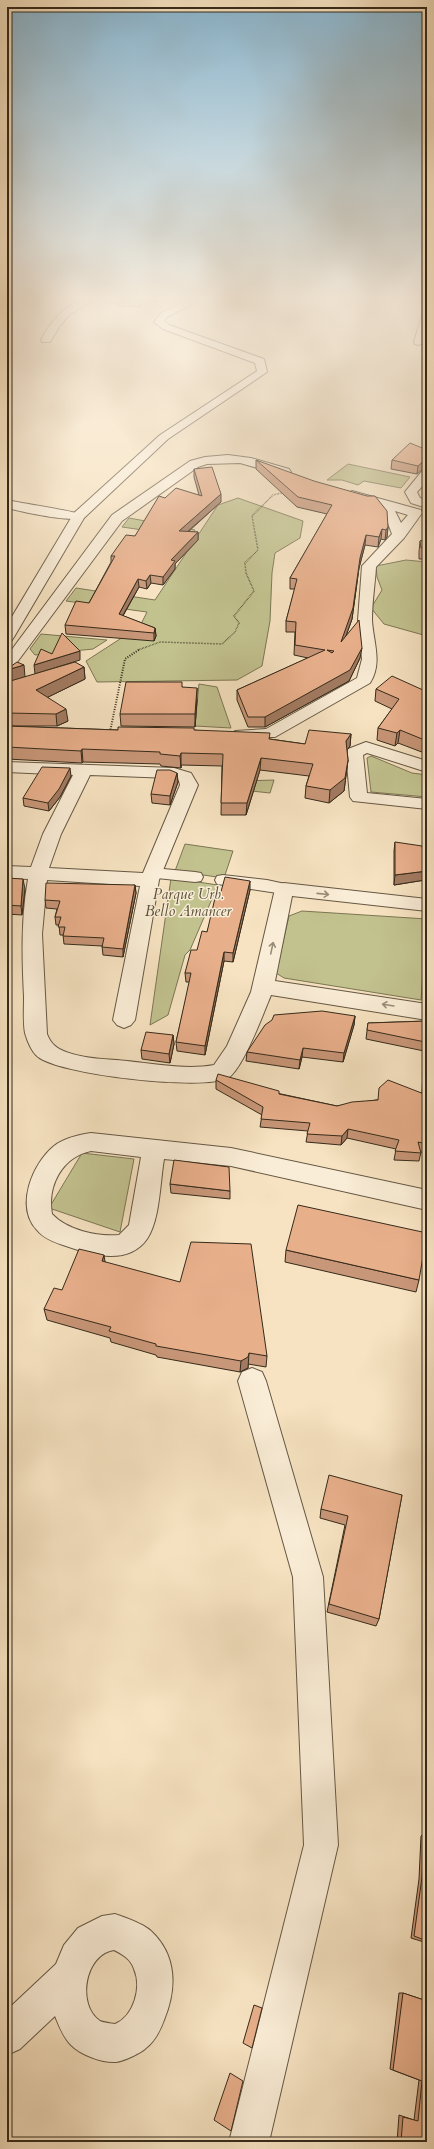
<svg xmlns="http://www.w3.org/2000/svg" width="434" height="2149" viewBox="0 0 434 2149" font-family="Cardo,serif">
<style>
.green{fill:#c2c28f;stroke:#7c7654}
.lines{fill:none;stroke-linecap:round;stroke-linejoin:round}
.pedestrian-casing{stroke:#665844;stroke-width:2}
.minor-casing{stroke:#665844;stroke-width:2}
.tertiary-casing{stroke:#665844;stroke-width:2}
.path-far1{stroke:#352a1a;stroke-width:1.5;stroke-dasharray:0.5 1;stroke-linecap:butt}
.path{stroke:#352a1a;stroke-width:2;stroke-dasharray:1 1.5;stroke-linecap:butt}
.pedestrian{fill:#faedd7;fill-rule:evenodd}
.minor{fill:#faedd7;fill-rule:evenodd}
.tertiary{fill:#faedd7;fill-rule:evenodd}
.wall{fill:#c89678;stroke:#352a1a}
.shaded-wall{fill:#a27a61;stroke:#352a1a}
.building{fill:#e8af8b;stroke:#352a1a;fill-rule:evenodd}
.oneway{stroke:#988c78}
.labels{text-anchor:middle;stroke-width:3;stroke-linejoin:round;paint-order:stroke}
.park-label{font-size:15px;font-style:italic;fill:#585037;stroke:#faedd7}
</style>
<rect width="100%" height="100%" fill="#f7e3c2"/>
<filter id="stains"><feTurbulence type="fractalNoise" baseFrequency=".005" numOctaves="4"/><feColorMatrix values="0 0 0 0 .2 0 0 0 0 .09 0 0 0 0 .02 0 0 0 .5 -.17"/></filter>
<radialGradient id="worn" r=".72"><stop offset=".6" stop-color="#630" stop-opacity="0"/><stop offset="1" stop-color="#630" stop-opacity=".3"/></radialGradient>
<g class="green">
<path d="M348 464 410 477 401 488 364 481 358 485 342 480H327Z"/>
<path d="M238 498 303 521 300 538 275 553 272 573 270 621 262 666 237 680 97 682 86 661 140 626 147 612 66 601 76 588 155 600 218 505Z"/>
<path d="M129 518 195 530 192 537 122 527Z"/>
<path d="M406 560 427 562V636L384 624 371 608 382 590 377 577 376 566Z"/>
<path d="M41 634 107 640 93 649 35 655 30 649Z"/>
<path d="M199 684 217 687 231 728 195 726Z"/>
<path d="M371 756 412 773 427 775V797L371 792 367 758Z"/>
<path d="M274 780 270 793 242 790 243 781Z"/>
<path d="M185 844 233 851 224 878 175 871Z"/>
<path d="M171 878 218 885 190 950 185 955 168 1015 150 1025Z"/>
<path d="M302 911 427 919 421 1000 284 978 276 973 289 916Z"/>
<path d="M82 1153 134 1159 120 1232 49 1208Z"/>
</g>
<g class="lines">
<g class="pedestrian-casing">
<g id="pedestrian">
<path d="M153 868 195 872 201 873 203 877 201 881 195 882 147 877 145 873 147 869Z"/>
<path d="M223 875 267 880 290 885 292 889 290 893 284 894 217 884 215 880 217 876Z"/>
</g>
</g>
<g class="minor-casing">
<g id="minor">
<path d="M87 297H99L69 315 59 327 50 342H42L41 340C51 320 66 305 87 297Z"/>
<path d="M133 297C144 295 190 294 197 301L192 304 138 300Z"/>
<path d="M427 312V332L424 342 419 345 415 344 414 342 422 315Z"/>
<path d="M228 455 251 458 289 469 291 472 285 476 240 463 207 464 198 467 122 521 12 669 7 671V656L112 515 190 461 205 457Z"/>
<path d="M427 469V481L417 492 420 498 427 500V508L411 503 405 492 423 470Z"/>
<path d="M352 491 421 510 422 513 404 538 376 567C375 584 372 602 372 620 373 641 383 663 370 683L275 737H235L233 734 235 731 266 729 357 678 362 659 358 620 362 566 392 534C382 505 377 505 348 498L346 495ZM395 511 408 515 401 523Z"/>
<path d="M7 500C18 503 83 512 85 516 79 525 19 511 7 508Z"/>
<path d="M366 742 427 761V772L367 753 363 755 367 793 427 799V809L353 801 350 797 346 753 348 749Z"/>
<path d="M7 762 174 768 191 773 198 785 159 880 135 1020 131 1025 124 1028 117 1025 113 1020 140 886 47 880 42 934 47 1034C51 1044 56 1048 66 1052 85 1059 107 1059 127 1061 155 1064 186 1070 214 1065L227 1046 251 992 275 889 277 885 284 883 427 899V911L292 896 275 981 427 1004V1020L271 995C264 1012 243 1069 228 1078 206 1091 54 1075 36 1055 31 1050 27 1040 25 1033 23 1022 24 1009 24 997 22 958 21 918 28 879L7 878V866L31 867 43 834 73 775 7 772ZM90 775 171 778 179 781 180 785 143 873 49 868 61 834Z"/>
<path d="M91 1133 231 1148 427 1190V1210L231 1166 164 1159C160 1182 160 1220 147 1239 128 1266 91 1255 66 1246 56 1243 44 1239 37 1230 15 1207 32 1164 54 1146 64 1138 78 1135 91 1133ZM91 1151 141 1157 129 1225 119 1235C97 1237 67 1230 52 1214 47 1186 62 1157 91 1151Z"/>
<path d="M252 1368 262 1372 266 1381 323 1577 338 1845 269 2142H229L304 1845 293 1577 238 1381 242 1372Z"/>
<path d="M115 1914C126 1918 142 1923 151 1931 177 1955 177 1989 164 2020 160 2031 155 2041 146 2048 141 2053 124 2061 116 2062 102 2063 81 2055 71 2045 63 2037 59 2026 55 2016L20 2049 7 2055V2010L56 1964 64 1945 78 1928 102 1916ZM114 1950C122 1954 131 1959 134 1969 142 1987 134 2016 115 2024 111 2023 104 2023 100 2021 76 2005 85 1954 114 1950Z"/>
</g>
</g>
<g class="tertiary-casing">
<path id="tertiary" d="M194 297H205L167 317 164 321 169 325 264 359 267 372 168 439 84 518 14 637 12 640 7 641V625L74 513 160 435 257 371 255 363 163 329 154 322 161 313Z"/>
</g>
<path class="path-far1" d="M138 650 160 642 222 644 235 632 239 623 234 616 254 591 246 573 245 563 258 550 252 516 273 495 285 492"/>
<path class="path" d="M110 732 125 659 140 649"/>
<use href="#pedestrian" class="pedestrian"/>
<use href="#minor" class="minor"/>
<use href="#tertiary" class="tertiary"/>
</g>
<g class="wall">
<path d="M108 297H143L144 302 140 307 118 306V304L108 303Z"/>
<path d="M427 450 417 474 391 469 392 460Z"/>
<path d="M256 460 388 527 387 537 385 540 381 539 378 547 365 545 359 568 352 619 346 636 360 658 349 681 265 727H248L237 700V690L308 658 294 655 295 632H286V621L295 589H290V578L327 514 297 507 256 469Z"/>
<path d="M194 469 221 502 188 532H198V540L175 564V569L163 585 151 583 147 589 139 587 123 616 155 628 156 636 154 641 66 634 65 625 89 603 111 562V556L135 536 165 498 199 495 194 477Z"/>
<path d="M427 539V559H419V552L420 541Z"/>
<path d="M84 667 85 679 48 697 68 721 57 726H7V669L25 677Z"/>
<path d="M183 687 197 700 195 727 121 726 120 714Z"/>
<path d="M376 689 423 690 427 691V754L398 743 395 746 377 740 378 728 392 709 375 701Z"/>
<path d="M7 726 118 730H194L270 739 305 744 351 734 350 746 347 750 348 760 344 791 329 803 305 798 306 786 309 776 260 770 246 815H221L222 766 181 765V768L161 766 160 764 83 762 82 763 7 759Z"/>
<path d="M177 773 178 782 170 805 152 803 151 794Z"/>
<path d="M71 776 60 797 49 811 24 806 23 798Z"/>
<path d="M395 842 427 871 425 880 394 885V851Z"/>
<path d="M7 878 25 889 22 915 7 914Z"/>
<path d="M135 885 136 893 123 957 103 955 102 946 64 944 63 935H60L59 925H56L55 917 57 909 46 908 45 900Z"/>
<path d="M250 890 233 962 224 961 205 1055 177 1051 176 1042 190 982H186L185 973 207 932 219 899Z"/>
<path d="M427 981V996L425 995Z"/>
<path d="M355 1016 354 1025 343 1062 302 1057 299 1069 246 1061 247 1052Z"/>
<path d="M427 1021V1153L421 1152 419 1161 394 1160 396 1149 347 1138 341 1145 306 1142 308 1131 260 1127 262 1115 216 1089V1080L337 1106 422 1093 424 1051 366 1039 368 1023Z"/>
<path d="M173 1035 174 1044 170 1063 142 1059 141 1050Z"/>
<path d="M170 1184 230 1191V1199L171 1193Z"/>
<path d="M286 1250 419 1280 416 1292 285 1262Z"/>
<path d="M105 1262 267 1356 266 1367 248 1364V1368L240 1372 157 1357 156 1355 111 1342 110 1338 47 1320 44 1309 62 1290Z"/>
<path d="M402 1495 379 1619 376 1626 327 1612 345 1525 320 1518 321 1509Z"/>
<path d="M424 1833 427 1834V1943L411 1938 419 1879 421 1836Z"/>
<path d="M427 1980V2142H397L399 2115 414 2120 419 2080 390 2069 399 1993H403L424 2000Z"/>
<path d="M385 2139 396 2142H385Z"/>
</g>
<g class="shaded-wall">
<path d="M142 297H143L144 302 140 307 139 300Z"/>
<path d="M427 458V466L417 474 418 466Z"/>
<path d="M221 494V502L179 539V531Z"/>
<path d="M388 527 387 537 385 540 386 530Z"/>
<path d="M382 529 381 539 378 547 379 537Z"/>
<path d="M198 532V540L175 564V569L163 585V577L171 560Z"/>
<path d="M366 535 365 545 359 568 352 619 340 653 341 642 360 558Z"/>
<path d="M150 575 151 583 147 589 146 581Z"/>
<path d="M138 579 139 587 119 622V614Z"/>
<path d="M155 628 156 636 154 641V633Z"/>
<path d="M362 648 360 658 349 681 265 727V717Z"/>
<path d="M80 651V660L35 674 34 665Z"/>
<path d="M24 665 25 677 7 683V670Z"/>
<path d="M84 667 85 679 38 702 36 690Z"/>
<path d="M197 688V700L195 727V714Z"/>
<path d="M66 709 68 721 57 726 56 714Z"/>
<path d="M400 730 398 743 395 746 397 733Z"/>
<path d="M351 734 350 746 345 753 346 741Z"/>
<path d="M82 749 83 762 82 763 81 751Z"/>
<path d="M181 753V768L180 756Z"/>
<path d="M261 758 260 770 246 815 247 803Z"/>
<path d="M348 760 344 791 329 803 330 790Z"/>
<path d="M70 768 71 776 60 797 49 811 48 803Z"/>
<path d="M177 773 178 782 170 805V796Z"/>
<path d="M427 871 425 880 394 885 395 875Z"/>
<path d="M23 879 25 889 22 915 21 906Z"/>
<path d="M250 881V890L233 962V953Z"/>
<path d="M135 885 136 893 123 957V949Z"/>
<path d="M224 952V961L205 1055V1046Z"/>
<path d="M355 1016 354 1025 343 1062 344 1053Z"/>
<path d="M173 1035 174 1044 170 1063 169 1054Z"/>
<path d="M303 1048 302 1057 299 1069 300 1060Z"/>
<path d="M348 1129 347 1138 341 1145 342 1136Z"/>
<path d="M104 1255 106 1268 102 1261Z"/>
<path d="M249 1353 248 1368 240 1372 241 1361Z"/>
</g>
<g class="building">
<path d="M118 297H142L139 300 118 299 119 297Z"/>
<path d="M410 443 427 450V458L418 466 392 460Z"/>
<path d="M256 460 314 481 367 496H375L387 511 388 527 386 530 382 529 379 537 366 535 360 558 353 608 341 642 359 620 362 648 350 670 265 717H248L237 690 325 650 295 645 296 622 286 621 297 579 290 578 332 505 298 497ZM327 650 334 651 332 653Z"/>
<path d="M212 467 221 494 179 531 198 532 171 560 175 561 163 577 150 575 146 581 138 579 119 614 155 628 154 633 65 625 76 601 89 603 115 556H111L126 535 135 536 159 496 165 498 176 488 202 496 194 469Z"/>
<path d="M427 539V548H421L420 541Z"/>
<path d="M62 633 80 651 34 665 41 649 52 654Z"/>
<path d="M17 662 24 665 7 670V669Z"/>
<path d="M75 662 84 667 36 690 66 709 56 714 7 713V682Z"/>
<path d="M392 676 423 690 427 691V741L400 730 397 733 378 728 399 699 376 689Z"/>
<path d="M126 682H182V687L197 688 195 714H120Z"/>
<path d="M7 726 118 730V727L194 728V730L270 733 269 739 305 744 309 730 351 734 346 741 348 760 345 778 330 790 306 786 313 764 261 758 247 803H221L223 754 181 753 180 756 160 754V752L82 749 81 751 7 747Z"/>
<path d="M42 767 70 768 59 789 48 803 23 798Z"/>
<path d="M157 770H170L177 773 170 796 151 794Z"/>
<path d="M395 842 422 846 427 871 395 875Z"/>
<path d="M225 877 250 881 233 953 224 952 205 1046 176 1042 191 973H185L191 950H197L202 931 207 932 215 898 219 899Z"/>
<path d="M7 878 23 879 21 906 7 905Z"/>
<path d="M46 883 135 885 123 949 102 947 104 938 63 936 65 927H58L61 917H55L60 901 45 900Z"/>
<path d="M322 1011 355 1016 344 1053 303 1048 300 1060 247 1052 265 1025 272 1020 274 1015Z"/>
<path d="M427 1021V1144L418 1142 421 1153 395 1151 399 1140 348 1129 342 1136 307 1134 310 1123 261 1119 263 1107 216 1080 218 1074 279 1091V1094L337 1106 352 1102 378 1100 379 1088 388 1080 424 1094 425 1042 367 1030 368 1023Z"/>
<path d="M146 1032 173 1035 169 1054 141 1050Z"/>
<path d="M174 1160 229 1167 230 1191 170 1184Z"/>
<path d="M298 1205 427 1233 419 1280 286 1250Z"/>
<path d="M191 1242 251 1244 267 1356 249 1353 248 1357 241 1361 156 1346V1344L109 1331 111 1327 44 1309 54 1288 62 1290 79 1249 104 1255 102 1261 180 1282Z"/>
<path d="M329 1475 402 1495 379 1619 329 1604 348 1516 321 1509Z"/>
<path d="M424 1833 427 1834V1941L414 1936 422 1877Z"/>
<path d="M403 1993 427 2001V2142H401L403 2117 418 2121 422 2081 393 2070Z"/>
<path d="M254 2005 262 2008 252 2048 243 2043Z"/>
<path d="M230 2073 243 2081 231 2131 214 2120Z"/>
</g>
<defs><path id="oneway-shaft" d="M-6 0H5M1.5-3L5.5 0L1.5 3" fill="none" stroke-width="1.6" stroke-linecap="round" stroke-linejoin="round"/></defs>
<g class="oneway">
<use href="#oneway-shaft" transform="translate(323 894) rotate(6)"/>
<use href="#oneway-shaft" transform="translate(272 948) rotate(-78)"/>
<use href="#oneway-shaft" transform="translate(388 1005) rotate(-171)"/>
</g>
<linearGradient id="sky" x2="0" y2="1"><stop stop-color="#8ab8d3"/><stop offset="0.5" stop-color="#fbf2e4"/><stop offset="1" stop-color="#fbf2e4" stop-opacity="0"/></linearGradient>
<rect width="434" height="597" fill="url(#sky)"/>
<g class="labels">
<g class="park-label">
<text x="188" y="899">Parque Urb.<tspan x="188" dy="17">Bello Amancer</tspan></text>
</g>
</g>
<rect width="434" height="2149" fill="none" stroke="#f7e3c2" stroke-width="24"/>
<rect x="8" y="8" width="418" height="2133" fill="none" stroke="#352a1a" stroke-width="2"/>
<rect x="12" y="12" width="410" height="2125" fill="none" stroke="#352a1a"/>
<rect width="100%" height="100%" filter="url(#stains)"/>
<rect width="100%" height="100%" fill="url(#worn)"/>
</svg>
